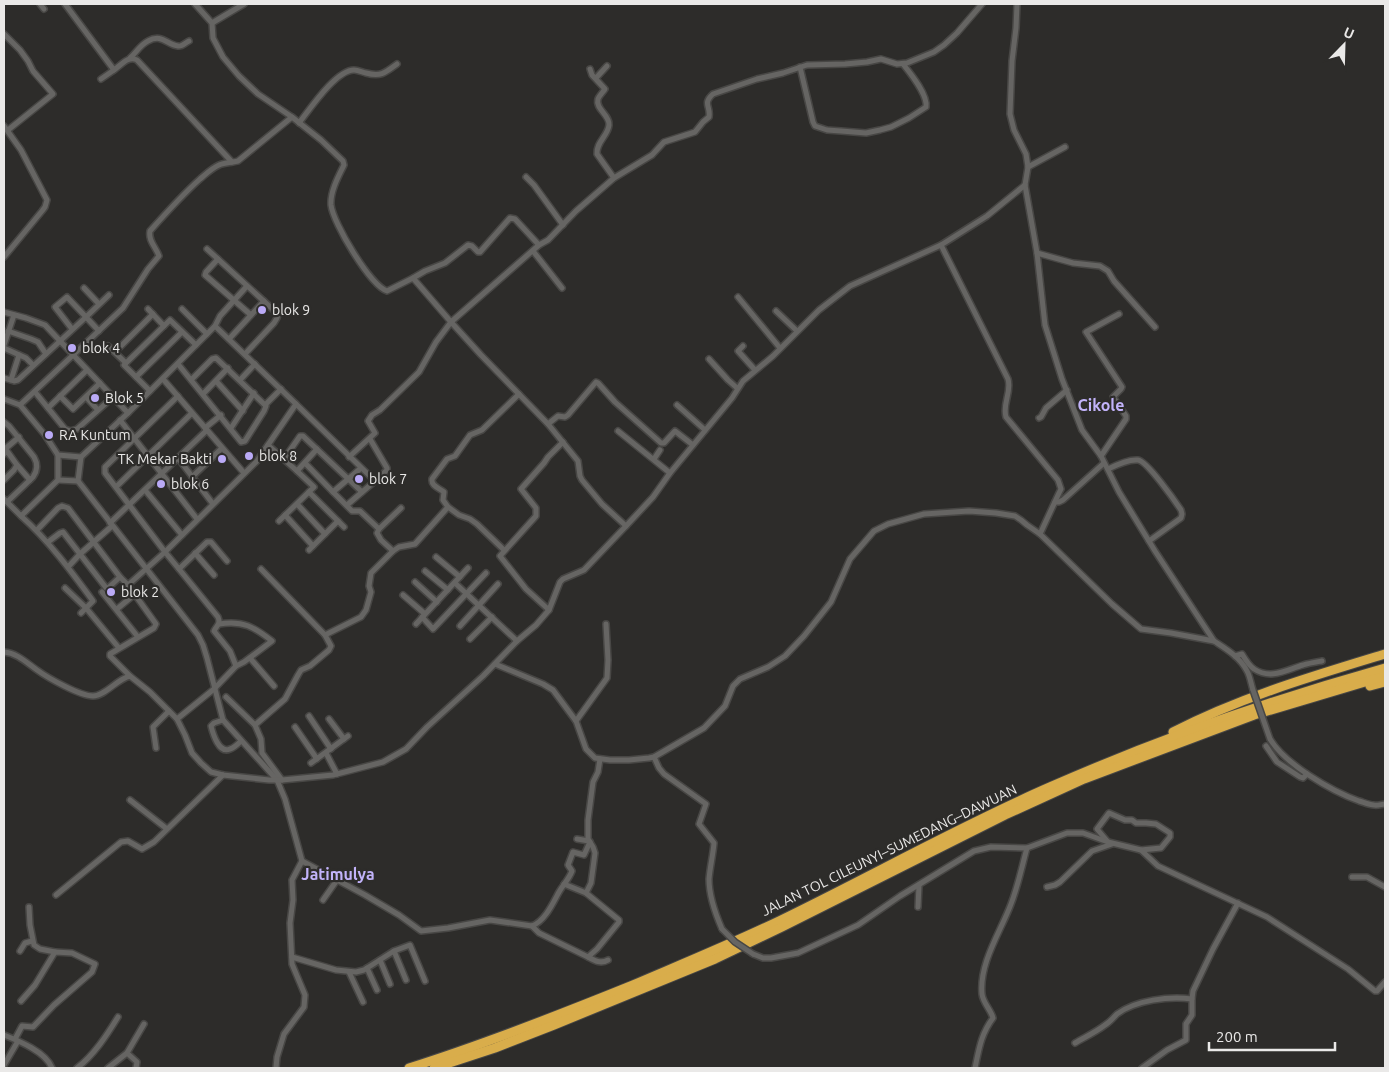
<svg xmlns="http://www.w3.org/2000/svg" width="1389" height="1072" viewBox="0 0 1389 1072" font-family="Ubuntu,sans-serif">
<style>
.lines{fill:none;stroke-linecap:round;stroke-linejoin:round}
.minor-casing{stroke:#484745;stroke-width:8}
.motorway-casing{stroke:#484745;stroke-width:11}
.minor{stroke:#666563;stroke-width:5}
.motorway{stroke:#d9ad4b;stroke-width:9}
.minor-bridge-casing{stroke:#484745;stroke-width:8;stroke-linecap:butt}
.minor-bridge{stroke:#666563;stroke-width:5}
.poi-dot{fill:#baaaf6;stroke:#2d2c2a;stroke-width:2}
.labels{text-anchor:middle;stroke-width:4.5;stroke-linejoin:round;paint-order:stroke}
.poi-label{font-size:14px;fill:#eae9e8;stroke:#2d2c2a;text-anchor:start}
.street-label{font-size:14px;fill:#eae9e8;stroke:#2d2c2a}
.quarter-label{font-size:16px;font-weight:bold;fill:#c2b3fa;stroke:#2d2c2a}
</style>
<rect width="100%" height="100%" fill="#2d2c2a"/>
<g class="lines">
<g class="minor-casing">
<g id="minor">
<path d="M40 4 44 9"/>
<path d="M65 4 114 70C121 65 129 55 137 60L232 162"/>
<path d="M195 4 212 23 213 38 223 57 239 76 258 94 292 117"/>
<path d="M1017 4 1016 28 1012 61 1010 114 1014 130 1026 154 1028 167 1025 185 1037 253 1045 325 1062 379 1082 430 1101 456 1119 492 1155 551 1214 641C1226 649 1240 657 1247 671 1250 676 1251 684 1253 690"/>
<path d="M212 23 244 4"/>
<path d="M4 34 20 50 28 61 33 71 53 94 8 130"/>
<path d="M130 58C136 53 140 45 148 41 162 33 167 45 178 46 182 47 185 43 189 41"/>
<path d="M800 67 813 122 815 126 827 130 841 131 866 133 880 130 891 127 909 118 926 107C928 95 911 74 903 64"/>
<path d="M590 69 592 75 605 89C603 92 599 96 598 99 595 109 610 115 609 125 608 136 596 142 597 154L614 178"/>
<path d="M596 78 607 66"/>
<path d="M101 79 114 70"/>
<path d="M299 123C310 109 336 70 354 70 358 70 362 72 366 73 381 77 385 73 397 64"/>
<path d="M4 126 21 150 47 200 45 207 42 211 4 257"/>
<path d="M1028 167 1065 147"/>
<path d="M526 177 534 185 563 225"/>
<path d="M941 245 1008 379C1012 392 1002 404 1006 417L1058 480 1061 489 1059 493 1040 534"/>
<path d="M207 249 278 314 277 318 274 323 245 354"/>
<path d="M533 251 562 288"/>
<path d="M1037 253 1073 263 1100 266 1108 271 1114 281 1155 327"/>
<path d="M218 259 206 272 205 275 251 315"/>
<path d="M413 278 425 271 445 263 468 245 472 246 478 252H480L510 218 515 219 539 245"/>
<path d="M84 288 99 304"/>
<path d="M738 297 780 348"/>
<path d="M148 309 164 326"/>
<path d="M182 309 207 334"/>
<path d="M776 311 797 331"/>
<path d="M4 312 26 318 45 325 128 413 81 457 58 455 45 435 20 405"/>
<path d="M215 326 220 316 247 286"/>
<path d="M8 331 31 339 38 342 46 354"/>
<path d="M99 331 86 317 109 295"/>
<path d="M229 339 264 301"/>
<path d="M4 345 14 315"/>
<path d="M108 346 126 363"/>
<path d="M743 346 738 351 755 370"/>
<path d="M4 348 26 358 33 365"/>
<path d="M115 352 153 314"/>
<path d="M709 359 728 380 737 388"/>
<path d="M178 364 241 442 245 441 264 411 266 406 216 358 212 359 191 380"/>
<path d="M136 377 182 332"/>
<path d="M4 378 11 380 19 355"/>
<path d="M163 379 244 473"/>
<path d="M11 380 14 381 18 380 86 317 67 297 55 307 72 329"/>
<path d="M240 380 255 364"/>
<path d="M216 381 243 411"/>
<path d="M150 391 124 365 170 320 196 345"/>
<path d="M35 392 65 429 70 431 77 429 113 397"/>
<path d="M203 394 228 368"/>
<path d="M60 396 73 409 100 383"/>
<path d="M178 396 105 467V473L165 552 179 569 207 542H211L227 561"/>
<path d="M86 397 98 410"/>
<path d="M4 399 20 405 123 308 148 269 159 256C156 247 148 241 150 231 166 213 182 195 200 179 206 174 212 168 219 165 225 162 231 163 238 161L292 117 321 140 343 161 344 165C338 177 330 192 331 205 333 223 370 285 387 291L413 278 451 322 436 342 419 372 380 410 372 415 368 421 375 433 349 457"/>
<path d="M296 404 375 481 347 505"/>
<path d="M265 405 281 389"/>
<path d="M677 405 705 430"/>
<path d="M48 408 87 370"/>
<path d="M128 413 215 326 296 404 257 461 165 552 128 585 156 624 154 628 110 654V656L130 676"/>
<path d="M1039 418 1041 417 1046 408 1067 390"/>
<path d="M120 420 197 519"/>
<path d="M4 422 9 426 34 457C38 464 38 470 33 477L7 502"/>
<path d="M548 424 558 416 565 417 568 415 596 382 598 383 615 402 661 443H664L675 431 693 445"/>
<path d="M205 428 221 415"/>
<path d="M231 428 254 393"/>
<path d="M618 431 670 473"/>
<path d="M370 439 387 468V470L375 481"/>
<path d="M268 445 297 471 314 487 279 521"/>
<path d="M5 449 19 437"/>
<path d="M4 454 7 451 17 465 14 470 4 480"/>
<path d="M1101 456 1126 419V416L1113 397 1121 389 1122 387 1086 332 1119 314"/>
<path d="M178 458 213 504"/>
<path d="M284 459 300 436H303L362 492"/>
<path d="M654 459 660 450"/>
<path d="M305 463 333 492 361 468"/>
<path d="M17 465 30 480"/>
<path d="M1108 469C1116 465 1128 459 1138 460 1147 461 1175 501 1181 510L1182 514 1181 518 1149 541"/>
<path d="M297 471 317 449"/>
<path d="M192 477 222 448"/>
<path d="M58 480 78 481 81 457"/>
<path d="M78 481 198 635 203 645 207 658 223 720 277 780 285 799 302 861 292 880 293 900 290 923 292 964 305 995 304 1007 284 1034 277 1057 276 1068"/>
<path d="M116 487 192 413"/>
<path d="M145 490 182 535"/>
<path d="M309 492 344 527"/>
<path d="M333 492 352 511H360L379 529 377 533 381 540 393 551"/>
<path d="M4 499 21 516 58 480V455"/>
<path d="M1055 502H1059L1063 500 1104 463"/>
<path d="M297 504 325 534"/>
<path d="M448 507 459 515 470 519 477 524 504 550"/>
<path d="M285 515 313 546"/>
<path d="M21 516C49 541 71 571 93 601L81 613"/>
<path d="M110 523 207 430"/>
<path d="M626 526 653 497 670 473 732 398 743 381 773 356 819 310 850 286 941 245 987 216 1025 185"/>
<path d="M379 529 401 508"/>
<path d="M37 530 58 508 62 506 68 508 120 577"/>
<path d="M48 542 60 533 63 532 107 589 120 577 128 585"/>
<path d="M309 550 338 521"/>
<path d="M195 553 214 575"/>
<path d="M436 557 460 577"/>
<path d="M68 567 80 554 112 526"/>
<path d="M261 569 325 635"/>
<path d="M425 571 448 590"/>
<path d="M415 582 437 602"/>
<path d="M455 583 517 641"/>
<path d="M65 588 86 608 119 648"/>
<path d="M102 592 138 637"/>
<path d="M403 595 425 614"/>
<path d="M117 609 135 594"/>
<path d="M549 610 526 589 500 556 536 516V508L521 489 544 463 548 457 563 442"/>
<path d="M422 617 433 629 486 573"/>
<path d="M219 624C243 620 254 627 272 641L244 662 236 666"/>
<path d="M416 624 468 568"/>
<path d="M460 626 498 584"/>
<path d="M470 639 492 617"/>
<path d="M4 652C17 653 27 663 37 670 48 678 80 696 93 696 105 696 117 679 130 676L150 692 177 719 214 689 236 666 230 651 214 631C217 625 221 624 218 617L179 569"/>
<path d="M1235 656 1242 654C1245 659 1249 666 1254 669 1271 680 1286 670 1303 665 1309 663 1316 662 1322 661"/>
<path d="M250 658 274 686"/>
<path d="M495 664 543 684 553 690 576 721 586 749 595 758 610 760H629L649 758 654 757 704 728 725 706 733 686 740 679 768 667 785 656 804 636 831 602 850 559 874 531 888 524 924 514 969 511 996 513 1015 516 1021 520 1027 525 1040 534 1112 604 1141 629 1171 633 1214 641"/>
<path d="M226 697 255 725 261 739 262 753 282 780"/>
<path d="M309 716 331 749"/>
<path d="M177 719 185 735 192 753 201 763 211 772 223 775 269 780H282L333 775 383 762 406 749 427 727 483 676 517 641 536 625 549 610 560 582 563 579 584 570 626 526 602 504 582 480 580 476 578 461 548 424 481 355 451 322 539 245 548 240 576 211 614 178 652 155 664 142 695 132 703 122 709 117C711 106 702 104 713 94L757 79 783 73 807 65 845 64 867 62 881 59 897 64 907 63 934 52 944 45 957 33 982 4"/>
<path d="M329 719 344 739"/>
<path d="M223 720 214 723 211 726C213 734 219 754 230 749 234 748 238 744 241 741"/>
<path d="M576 721 607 678 608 660 606 624"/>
<path d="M255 725 285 699 298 675 301 670 310 666 329 650 331 646 325 635 361 617 366 610 371 592 369 586 371 573 393 551 399 547 415 544 448 507 443 500 444 492C439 488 431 486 432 479L447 459 455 456 470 435 482 430 519 394"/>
<path d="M295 727 317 759"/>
<path d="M1270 739C1285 764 1331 791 1359 801 1363 802 1369 805 1374 805 1377 806 1382 804 1385 804"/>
<path d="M1266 746 1277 762 1300 777 1303 778 1307 774"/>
<path d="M156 748 153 727 169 711"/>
<path d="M326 753 337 774"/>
<path d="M654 757 659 768 664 774 706 804 699 824 714 843C713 855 710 867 709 879 709 897 715 913 722 929"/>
<path d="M311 763 348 736"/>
<path d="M130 800 167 829"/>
<path d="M577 839 589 841"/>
<path d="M1108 842 1097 829 1109 813 1125 820H1132L1136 823H1146L1156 824 1170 833V837L1161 848 1141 850"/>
<path d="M302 861 365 895 399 915 421 931 448 928 490 920 532 926C545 921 553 903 559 892 563 885 569 879 572 871L568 865 573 852 584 855 590 842"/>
<path d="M1352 877H1367L1385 887"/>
<path d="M564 884 586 893"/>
<path d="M1047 887 1055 885 1060 882 1092 851 1112 844"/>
<path d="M56 895 121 842 128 841 142 849 154 842 223 775"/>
<path d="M323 900 337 880"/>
<path d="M29 907 30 925 34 945 40 949 55 952"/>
<path d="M918 907 919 885"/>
<path d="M532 926 539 933 588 957 597 949 619 922V920L586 893 591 883 595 853 593 847 588 839V820L593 782 598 772 600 759"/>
<path d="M20 951 25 943 32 941"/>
<path d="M394 951 406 980"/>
<path d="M753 954 763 958H771L798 953 858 925 900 896 974 851 991 847 1027 848 1067 833H1083L1108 842 1141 850 1158 866 1267 917 1348 969 1375 991H1377L1385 982"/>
<path d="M292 957 336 970 356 972 364 970 394 951 410 945 425 981"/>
<path d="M588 957C595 961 601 964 608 960"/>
<path d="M380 960 390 984"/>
<path d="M367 968 377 990"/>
<path d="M349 972 363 1002"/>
<path d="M4 1035C19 1041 46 1052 52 1068"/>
<path d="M15 1039 22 1026 33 1027 54 1005 92 972 95 964 72 953 55 952 35 985 21 1001"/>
<path d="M1075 1043C1085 1037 1096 1032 1105 1025 1110 1022 1113 1018 1117 1014 1136 1000 1169 996 1192 999"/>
<path d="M127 1053 137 1062 136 1068"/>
<path d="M4 1065 18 1041"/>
<path d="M77 1068C94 1055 107 1035 118 1017"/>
<path d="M108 1068 127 1053 144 1024"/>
<path d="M975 1068C979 1049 981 1034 993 1018 991 1010 983 1003 982 994 979 963 1001 931 1011 904 1018 886 1022 866 1027 848"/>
<path d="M1142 1068 1167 1050 1186 1040V1024L1192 1015V999L1193 991 1213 949 1238 903"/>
</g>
</g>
<g class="motorway-casing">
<g id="motorway">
<path d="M1370 686 1385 682"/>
<path d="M1173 732C1241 697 1313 676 1385 654"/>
<path d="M409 1068C485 1044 559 1015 633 985 682 964 731 944 779 921 870 877 958 827 1050 787 1159 739 1271 700 1385 668"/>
<path d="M434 1068 495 1048 554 1025 715 959 782 927 1005 815 1084 779 1254 715 1385 676"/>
</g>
</g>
<use href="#minor" class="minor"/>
<use href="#motorway" class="motorway"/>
<g class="minor-bridge-casing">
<g id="minor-bridge">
<path d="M1253 690 1270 739"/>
<path d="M722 929 735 942 753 954"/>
</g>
</g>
<use href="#minor-bridge" class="minor-bridge"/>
</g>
<g class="poi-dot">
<circle cx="262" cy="310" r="5"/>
<circle cx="72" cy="348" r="5"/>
<circle cx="95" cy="398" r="5"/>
<circle cx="49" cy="435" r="5"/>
<circle cx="249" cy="456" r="5"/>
<circle cx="222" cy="459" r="5"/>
<circle cx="359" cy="479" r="5"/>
<circle cx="161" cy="484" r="5"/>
<circle cx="111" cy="592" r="5"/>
</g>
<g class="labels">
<g class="poi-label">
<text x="272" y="315">blok 9</text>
<text x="82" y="353">blok 4</text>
<text x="105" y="403">Blok 5</text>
<text x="59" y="440">RA Kuntum</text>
<text x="259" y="461">blok 8</text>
<text x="212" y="464" text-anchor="end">TK Mekar Bakti</text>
<text x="369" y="484">blok 7</text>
<text x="171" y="489">blok 6</text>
<text x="121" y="597">blok 2</text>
</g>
<g class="street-label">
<text transform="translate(889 850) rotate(-26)" y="5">JALAN TOL CILEUNYI–SUMEDANG–DAWUAN</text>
</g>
<g class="quarter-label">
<text x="1101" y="411">Cikole</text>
<text x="338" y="880">Jatimulya</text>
</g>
</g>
<rect width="1389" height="1072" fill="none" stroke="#eae9e8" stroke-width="10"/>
<g transform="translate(1344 45) rotate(23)" stroke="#2d2c2a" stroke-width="4" paint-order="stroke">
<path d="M0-4L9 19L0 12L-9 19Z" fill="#eae9e8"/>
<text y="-8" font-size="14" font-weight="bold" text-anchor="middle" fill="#eae9e8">U</text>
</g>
<path d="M1209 1042v8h126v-8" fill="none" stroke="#eae9e8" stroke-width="2.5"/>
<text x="1216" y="1042" font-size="15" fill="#eae9e8" stroke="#2d2c2a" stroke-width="4" paint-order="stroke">200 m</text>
</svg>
